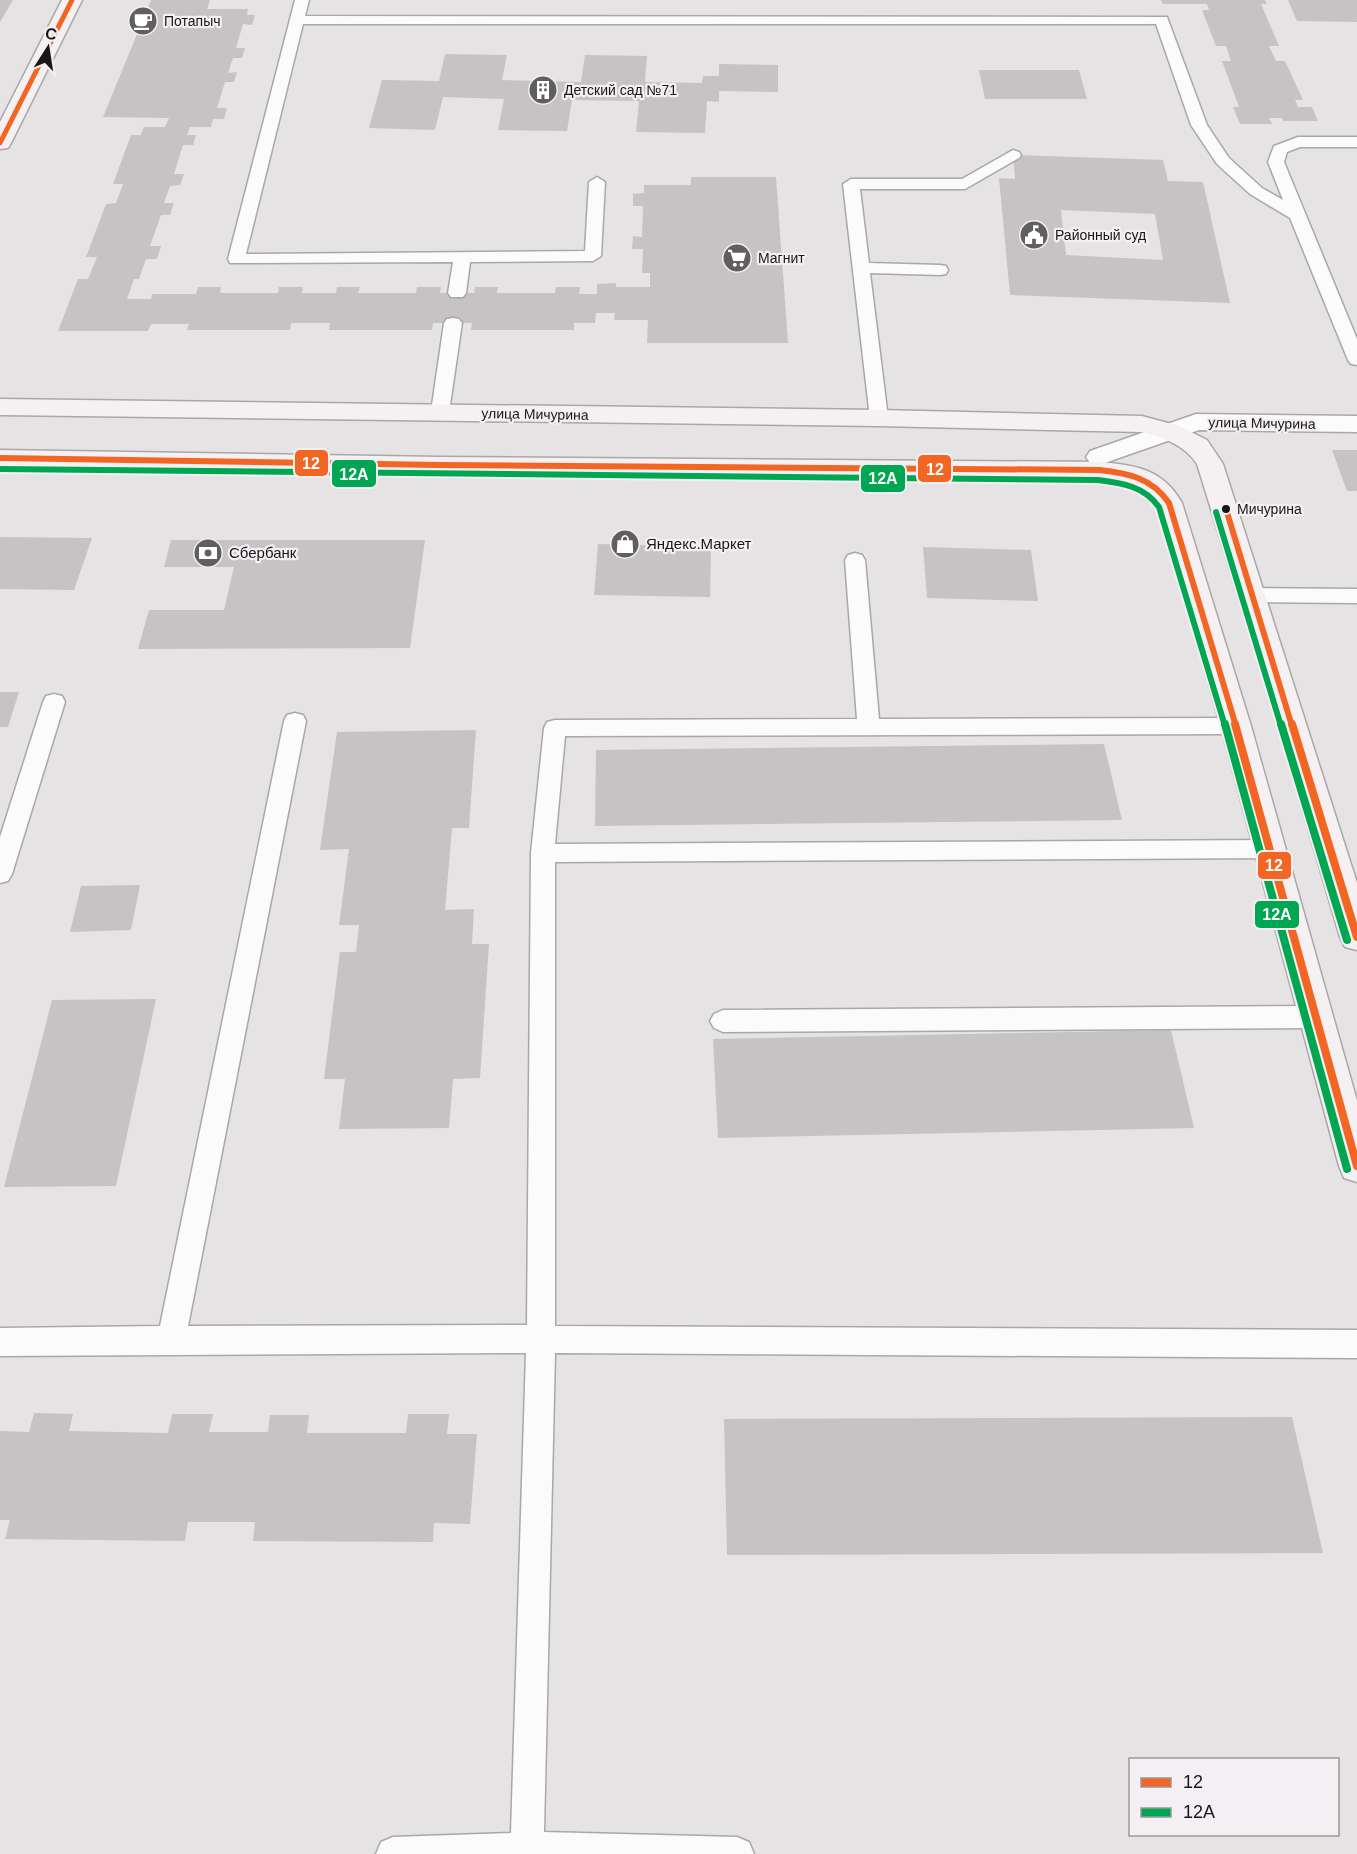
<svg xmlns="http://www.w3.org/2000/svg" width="1357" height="1854" viewBox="0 0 1357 1854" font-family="Helvetica,sans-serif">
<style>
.building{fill:#c6c3c5;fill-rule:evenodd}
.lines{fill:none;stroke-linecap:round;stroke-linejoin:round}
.lane-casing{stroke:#a9a7a8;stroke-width:3}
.street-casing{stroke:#a9a7a8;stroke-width:3}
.secondary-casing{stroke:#a9a7a8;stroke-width:3}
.lane{fill:#fbfbfb;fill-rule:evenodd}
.street{fill:#fbfbfb;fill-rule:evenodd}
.secondary{fill:#f5f1f2;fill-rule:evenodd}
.bus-1-far2-casing{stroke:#f4eff3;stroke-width:8}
.bus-1-far1-casing{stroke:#f4eff3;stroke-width:10}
.bus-1-casing{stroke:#f4eff3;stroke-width:12}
.bus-2-far1-casing{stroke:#f4eff3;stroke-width:10}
.bus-2-casing{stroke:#f4eff3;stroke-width:12}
.bus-1-far2{stroke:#f26522;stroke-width:5}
.bus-1-far1{stroke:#f26522;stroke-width:6}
.bus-1{stroke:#f26522;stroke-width:8}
.bus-2-far1{stroke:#00a651;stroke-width:6}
.bus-2{stroke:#00a651;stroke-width:8}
.bus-dot{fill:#181618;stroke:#f4eff3;stroke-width:2}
.labels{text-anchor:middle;stroke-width:4.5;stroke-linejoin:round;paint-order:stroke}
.far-poi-label{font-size:14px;fill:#181618;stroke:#f4eff3;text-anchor:start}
.far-street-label{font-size:14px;fill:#181618;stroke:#f4eff3}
.bus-label{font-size:14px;fill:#181618;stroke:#f4eff3;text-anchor:start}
.poi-label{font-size:15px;fill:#181618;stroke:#f4eff3;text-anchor:start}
.line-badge{stroke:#f4eff3;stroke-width:2}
.badge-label{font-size:16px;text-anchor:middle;font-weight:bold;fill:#fff}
</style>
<rect width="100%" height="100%" fill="#e6e3e5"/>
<g class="building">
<path d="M0 0H13L0 22Z"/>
<path d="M151 0H210L207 9H248L247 15H255L252 25 243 24 236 48H245L242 58H233L228 73 237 72 234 82H225L217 108H227L224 119H213L211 127H190L187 135H196L193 145H183L174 174H184L180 185 170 186 164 203H174L170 215H161L150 246H161L157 259H146L139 279H134L127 299H151L152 294H196L198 287H221L220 293H278L279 287H303L302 293H336L337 287H360L358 293H416L417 287H441L440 293H474L475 287H498L497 293H555L556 287H580L579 294H597V284L616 283V287H650V273H642L643 249H632L633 236 642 237 643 206H633V194L644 193V185H691V177H776L788 343H647L648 320H614L615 313H596L595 323H574V330H471L472 323H433L432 330H329L330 323H291L290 330H187L189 324H151L148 331H58L78 279H88L97 257H86L106 204 116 203 123 184H113L131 135H141L144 127H165L169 118 103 117Z"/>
<path d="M1161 0H1265L1267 4H1261L1279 46H1269L1276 61H1285L1303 100H1295L1298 107H1312L1318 121H1283L1282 118H1269L1272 124H1240L1233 107H1239L1222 61H1231L1226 46H1216L1202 10H1209L1207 4H1163Z"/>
<path d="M1288 0H1357V22L1297 21Z"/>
<path d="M445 54 507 55 502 80 581 82 585 55 647 56 645 82 702 83 703 76H719V64L778 65V92L719 91V102L707 101 705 133 636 132 639 101 572 100 567 131 498 130 504 99 443 97 435 130 369 128 382 80 439 81Z"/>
<path d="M979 70H1079L1087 99H985Z"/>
<path d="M1013 155 1163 160 1168 181 1203 182 1230 303 1010 295 999 178 1015 179ZM1061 210 1155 214 1163 260 1066 255Z"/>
<path d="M1332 450H1357V491H1347Z"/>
<path d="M0 537 92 538 74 590 0 589Z"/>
<path d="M171 540H425L410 648 138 649 149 610H224L234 567H164Z"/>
<path d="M598 544 711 547 710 597 594 595Z"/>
<path d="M923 547 1031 550 1038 601 927 598Z"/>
<path d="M0 692H19L8 727H0Z"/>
<path d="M476 730 469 828H452L445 910 474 909 472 944H489L480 1078 453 1079 449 1128 339 1129 345 1079H324L340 952H356L359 925H339L349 849 320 850 337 732Z"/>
<path d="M1104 744 1122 820 595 826 596 750Z"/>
<path d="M140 885 131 930 70 932 81 886Z"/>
<path d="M156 999 116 1186 4 1187 52 1000Z"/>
<path d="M1171 1030 1194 1128 718 1138 713 1039Z"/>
<path d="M34 1413 73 1414 69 1431 168 1433 172 1414H213L209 1432H268L270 1415H309L307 1433H406L408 1414H449L447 1434H477L470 1524 434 1523 433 1542 253 1541 255 1522H188L185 1541 5 1539 10 1520H0V1431L29 1432Z"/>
<path d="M1292 1417 1323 1553 727 1555 724 1419Z"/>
</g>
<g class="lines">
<g class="lane-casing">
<g id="lane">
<path d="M295 0H309L305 16 1167 17 1207 125 1229 158 1262 188 1283 200 1268 162 1274 146 1298 137H1357V147H1300L1287 152 1284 162 1357 339V365L1351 364 1348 360 1290 218 1250 194 1217 164 1191 125 1156 24H303L246 254 585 251 589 182 597 177 605 182 601 256 593 261 470 262 466 293 463 297H451L448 293 453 262 230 263 228 259Z"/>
<path d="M1013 150 1019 152 1021 155 1019 158 965 189H860L869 263 940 265 946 266 948 270 946 274 940 275 870 273 888 418 886 422H872L870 418 843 184 851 179H962Z"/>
<path d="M453 318 459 319 462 323 449 412 447 416H433L431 412 444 323 447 319Z"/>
<path d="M855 553 862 555 865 560 879 719 1236 718 1244 720 1247 726 1244 732 1236 734 565 736 555 844 1271 840 1279 843 1283 849 1279 855 1271 858 555 862V1326L1357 1330V1358L555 1353 544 1832 737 1837 749 1842 754 1854H376L381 1842 393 1837 511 1833 526 1353 0 1356V1328L160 1326 284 721 287 715 295 713 303 715 306 721 188 1326 527 1325 531 853 544 728 547 722 555 720 857 719 845 560 848 555Z"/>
<path d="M1252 588 1357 589V603L1252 602 1245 600 1242 595 1245 590Z"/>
<path d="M54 694 62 696 65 702 12 874 8 881 0 883V837L43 702 46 696Z"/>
<path d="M1317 1006 1326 1010 1329 1017 1326 1024 1317 1028 723 1032 714 1028 710 1021 714 1014 723 1010Z"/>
</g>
</g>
<g class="street-casing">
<path id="street" d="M1196 414 1357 416V432L1199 430 1099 465 1090 463 1086 457 1090 451Z"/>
</g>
<g class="secondary-casing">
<g id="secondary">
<path d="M62 0H82L11 143 8 148 0 149V122Z"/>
<path d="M0 399 879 410 1142 416 1179 426 1207 440 1223 464 1357 883V950L1345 947 1340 937 1271 702 1197 464C1184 444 1163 438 1141 432L879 426 0 415Z"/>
<path d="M0 450 439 457 1099 462C1136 465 1163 469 1182 503L1251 726 1357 1101V1182L1344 1178 1339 1166 1221 726 1156 503C1144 483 1120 480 1099 478L439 473 0 466Z"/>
</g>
</g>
<use href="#lane" class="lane"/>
<use href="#street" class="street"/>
<use href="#secondary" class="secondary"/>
<g class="bus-1-far2-casing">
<path id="bus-1-far2" d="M0 143 72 0"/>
</g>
<g class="bus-1-far1-casing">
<g id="bus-1-far1">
<path d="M0 458 439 465 1099 470C1128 473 1152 478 1169 503L1236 726"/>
<path d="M1226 509 1292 726"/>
</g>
</g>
<g class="bus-1-casing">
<g id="bus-1">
<path d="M1235 724 1357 1166"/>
<path d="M1292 724 1357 937"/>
</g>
</g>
<g class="bus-2-far1-casing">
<g id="bus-2-far1">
<path d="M0 469 1098 480C1122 483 1144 486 1159 507L1225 726"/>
<path d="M1216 512 1281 726"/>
</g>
</g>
<g class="bus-2-casing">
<g id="bus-2">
<path d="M1225 724 1347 1169"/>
<path d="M1281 724 1347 940"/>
</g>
</g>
<use href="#bus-1-far2" class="bus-1-far2"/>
<use href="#bus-1-far1" class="bus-1-far1"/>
<use href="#bus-1" class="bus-1"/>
<use href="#bus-2-far1" class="bus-2-far1"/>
<use href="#bus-2" class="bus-2"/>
</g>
<defs>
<g id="cafe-disc" transform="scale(1.5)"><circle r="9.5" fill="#605e60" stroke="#f4eff3"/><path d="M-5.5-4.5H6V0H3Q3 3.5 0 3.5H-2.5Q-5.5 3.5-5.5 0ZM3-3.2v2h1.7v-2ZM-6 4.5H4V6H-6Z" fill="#fff"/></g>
<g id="building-disc" transform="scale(1.5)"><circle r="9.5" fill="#605e60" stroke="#f4eff3"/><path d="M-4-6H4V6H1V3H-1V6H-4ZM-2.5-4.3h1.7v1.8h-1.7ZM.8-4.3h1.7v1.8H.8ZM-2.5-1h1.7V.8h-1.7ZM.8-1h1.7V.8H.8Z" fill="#fff"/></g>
<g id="civic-disc" transform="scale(1.5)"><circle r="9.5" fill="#605e60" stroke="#f4eff3"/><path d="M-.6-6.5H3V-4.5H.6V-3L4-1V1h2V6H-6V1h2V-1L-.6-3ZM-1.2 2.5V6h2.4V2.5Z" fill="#fff"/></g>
<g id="supermarket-disc" transform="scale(1.5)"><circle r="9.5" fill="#605e60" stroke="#f4eff3"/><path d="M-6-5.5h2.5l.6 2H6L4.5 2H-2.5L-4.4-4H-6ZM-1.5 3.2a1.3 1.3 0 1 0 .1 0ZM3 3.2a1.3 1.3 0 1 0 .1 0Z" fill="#fff"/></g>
<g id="shop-disc" transform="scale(1.5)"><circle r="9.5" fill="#605e60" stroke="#f4eff3"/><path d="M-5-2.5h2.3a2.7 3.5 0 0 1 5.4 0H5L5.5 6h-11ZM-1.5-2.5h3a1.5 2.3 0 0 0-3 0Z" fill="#fff"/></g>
<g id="bank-disc" transform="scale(1.5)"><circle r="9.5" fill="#605e60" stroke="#f4eff3"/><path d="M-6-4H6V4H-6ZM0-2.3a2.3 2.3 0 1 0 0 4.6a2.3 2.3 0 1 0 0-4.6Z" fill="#fff"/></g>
</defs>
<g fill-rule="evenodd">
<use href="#cafe-disc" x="143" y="21"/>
<use href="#building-disc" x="543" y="90"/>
<use href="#civic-disc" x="1034" y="235"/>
<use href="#supermarket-disc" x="737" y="258"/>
<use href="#shop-disc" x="625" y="544"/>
<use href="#bank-disc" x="208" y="553"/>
</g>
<circle class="bus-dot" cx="1226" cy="509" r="5"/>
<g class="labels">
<g class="far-poi-label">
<text x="164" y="26">Потапыч</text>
<text x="564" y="95">Детский сад №71</text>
<text x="1055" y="240">Районный суд</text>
<text x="758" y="263">Магнит</text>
</g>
<g class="far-street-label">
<text transform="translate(535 414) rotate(1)" y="5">улица Мичурина</text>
<text transform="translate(1262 423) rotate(1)" y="5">улица Мичурина</text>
</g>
<g class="bus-label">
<text x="1237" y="514">Мичурина</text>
</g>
<g class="poi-label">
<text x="646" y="549">Яндекс.Маркет</text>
<text x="229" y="558">Сбербанк</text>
</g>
</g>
<g class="line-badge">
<rect x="294" y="449" width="35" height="28" rx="6" fill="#f26522"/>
<rect x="917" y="454" width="35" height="29" rx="6" fill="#f26522"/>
<rect x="331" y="459" width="46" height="29" rx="6" fill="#00a651"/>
<rect x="860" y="464" width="46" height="29" rx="6" fill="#00a651"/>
<rect x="1257" y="851" width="35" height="29" rx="6" fill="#f26522"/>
<rect x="1254" y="900" width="46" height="29" rx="6" fill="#00a651"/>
</g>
<g class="badge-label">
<text x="311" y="469">12</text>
<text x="935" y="475">12</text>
<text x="354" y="480">12А</text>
<text x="883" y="484">12А</text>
<text x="1274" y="871">12</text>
<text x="1277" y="920">12А</text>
</g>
<rect x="1129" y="1758" width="210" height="78" fill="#f4eff3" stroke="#9c989b" stroke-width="1.5"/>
<rect x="1141" y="1778" width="30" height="9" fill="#f26522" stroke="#9c989b" stroke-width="1.5"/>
<text x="1183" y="1788" font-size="18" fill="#181618">12</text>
<rect x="1141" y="1808" width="30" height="9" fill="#00a651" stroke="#9c989b" stroke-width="1.5"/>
<text x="1183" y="1818" font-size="18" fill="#181618">12А</text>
<g transform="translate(48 48) rotate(12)" stroke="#f4eff3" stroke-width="4.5" paint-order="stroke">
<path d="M0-4.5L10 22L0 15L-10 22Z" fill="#181618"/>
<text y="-9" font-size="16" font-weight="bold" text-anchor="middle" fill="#181618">С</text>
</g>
</svg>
